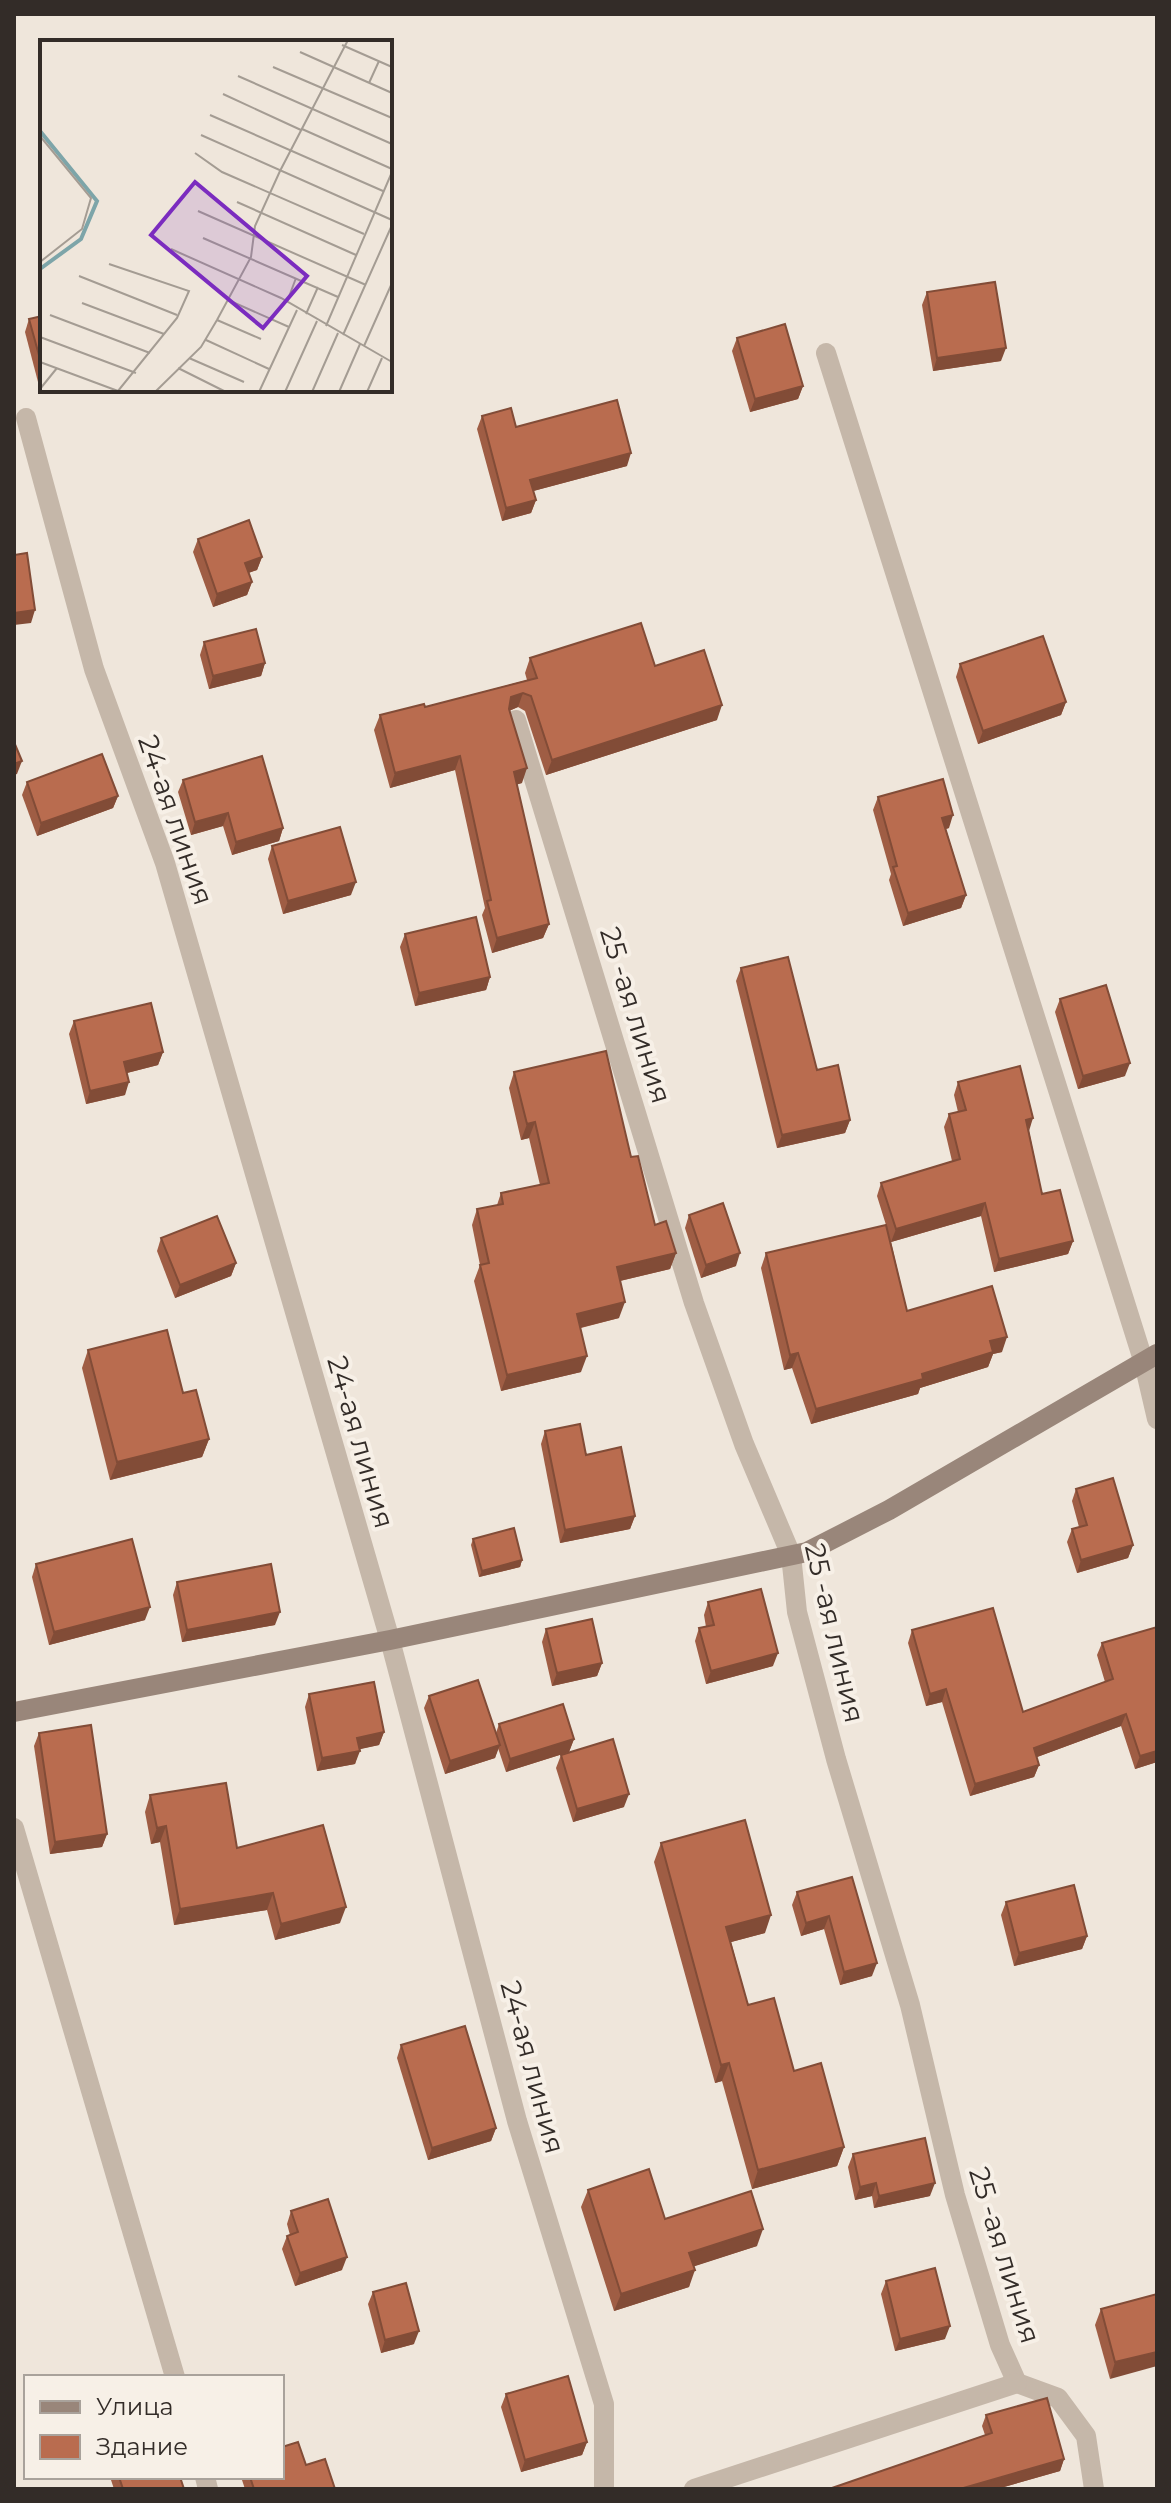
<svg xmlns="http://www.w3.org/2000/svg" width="1171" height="2503" viewBox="0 0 1171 2503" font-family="Montserrat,sans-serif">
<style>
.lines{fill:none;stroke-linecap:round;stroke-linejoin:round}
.street{stroke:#c5b7a9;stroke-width:20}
.secondary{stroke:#99867a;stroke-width:20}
.wall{fill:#9f5d44}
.shaded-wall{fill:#824c37}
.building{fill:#b96c4f;stroke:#824c37;stroke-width:2}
.labels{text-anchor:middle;stroke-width:8;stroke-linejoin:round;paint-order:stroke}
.street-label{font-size:28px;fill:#332c28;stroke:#f7f0e7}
.inset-river{fill:none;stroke:#7da5a9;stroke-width:4}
.inset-road{fill:none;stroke:#a49c93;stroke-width:2}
.view{fill:#7b2cbf;fill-opacity:0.15;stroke:#7b2cbf;stroke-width:4}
.inset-edge{fill:none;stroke:#332c28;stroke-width:4}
</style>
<rect width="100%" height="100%" fill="#efe6db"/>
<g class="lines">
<g class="street">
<path d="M826 353 1144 1363 1157 1419"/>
<path d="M26 418 94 669 165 863 390 1640 517 2121 604 2404V2489"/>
<path d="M516 720 694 1303 744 1444 791 1555 797 1612 836 1759 910 2005 955 2195 1000 2345 1017 2383 1058 2398 1086 2436 1094 2489"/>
<path d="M14 1828 175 2377"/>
<path d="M205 2477 208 2489"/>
<path d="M694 2489 1017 2383"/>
</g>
<path class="secondary" d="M14 1712 390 1640 807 1552 889 1510 1157 1354"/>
</g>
<g class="wall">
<path d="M927 292 1001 361 933 371 922 305Z"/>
<path d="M42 316V381L38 382 25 332 29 319Z"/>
<path d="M737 338 803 386 798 399 750 412 732 351Z"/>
<path d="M482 416 516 427 627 466 533 491 536 500 531 513 502 521 477 429Z"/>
<path d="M198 539 262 557 257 570 248 573 252 582 247 595 213 607 193 552Z"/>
<path d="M204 642 265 663 261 676 209 689 200 655Z"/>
<path d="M530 658 655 666 717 720 546 775 525 711 518 707 509 711 522 783 517 784 549 924 543 938 492 953 482 915 485 908 455 770 390 788 374 730 380 715 425 707 527 680 525 673Z"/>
<path d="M960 664 1066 702 1061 715 978 744 956 677Z"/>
<path d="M183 780 283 828 279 841 232 855 223 826 191 835 178 792Z"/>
<path d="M27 782 118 796 113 808 37 836 22 795Z"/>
<path d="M878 797 949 828 946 829 966 895 961 908 903 926 889 880 891 874 873 810Z"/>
<path d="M272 846 351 895 283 914 268 859Z"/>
<path d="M405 934 490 977 486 990 415 1006 400 947Z"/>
<path d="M741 968 817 1070 850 1120 845 1133 777 1148 736 981Z"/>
<path d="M1060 999 1125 1076 1078 1089 1055 1012Z"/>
<path d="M74 1021 163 1052 158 1065 127 1073 125 1095 86 1104 69 1034Z"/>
<path d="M514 1072 631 1157 655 1225 676 1253 670 1269 620 1281 619 1318 581 1328V1372L501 1391 474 1281 480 1265 472 1225 477 1209 497 1205 501 1193 540 1185 529 1138 521 1140 509 1088Z"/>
<path d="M958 1082 1029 1131 1042 1194 1073 1241 1068 1254 994 1272 981 1216 891 1242 907 1311 1002 1352 993 1354 988 1367 920 1388 918 1394 811 1424 792 1368 784 1370 761 1268 766 1253 886 1225 877 1196 881 1183 952 1161 944 1127 949 1114 958 1112 954 1095Z"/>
<path d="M689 1215 736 1266 701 1278 685 1228Z"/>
<path d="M161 1238 236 1263 231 1276 175 1298 157 1251Z"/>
<path d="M88 1350 183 1393 209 1439 202 1457 110 1480 82 1368Z"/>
<path d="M545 1431 586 1455 635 1516 630 1529 560 1543 541 1444Z"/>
<path d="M1076 1489 1133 1545 1128 1558 1077 1573 1067 1542 1072 1529 1079 1527 1072 1501Z"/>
<path d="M473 1539 522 1560 520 1567 479 1577 471 1545Z"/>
<path d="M36 1564 145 1620 49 1645 32 1577Z"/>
<path d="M177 1582 275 1625 182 1642 173 1595Z"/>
<path d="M708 1602 773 1666 706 1684 695 1641 699 1628 706 1627 704 1615Z"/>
<path d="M546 1629 602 1663 597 1676 552 1686 542 1642Z"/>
<path d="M912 1630 1023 1712 1105 1682 1097 1655 1102 1643 1157 1762 1135 1769 1121 1726 1037 1757 1039 1765 1034 1777 970 1796 942 1702 926 1706 908 1643Z"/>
<path d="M309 1694 384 1732 379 1745 359 1749 355 1764 317 1771 305 1707Z"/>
<path d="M429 1696 496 1733 499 1724 574 1739 569 1752 506 1772 498 1748 495 1758 445 1774 424 1708Z"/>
<path d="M39 1733 107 1834 102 1847 50 1854 34 1746Z"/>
<path d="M561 1755 624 1807 573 1822 556 1768Z"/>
<path d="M150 1795 237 1848 340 1923 275 1940 267 1910 174 1925 160 1842 151 1844 145 1812Z"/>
<path d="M661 1843 765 1933 731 1942 748 2005 794 2071 844 2147 837 2166 752 2189 722 2081 715 2083 654 1862Z"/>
<path d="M852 1877 872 1976 840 1985 824 1929 801 1936 792 1905 797 1892Z"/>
<path d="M1006 1902 1087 1936 1082 1949 1014 1966 1001 1915Z"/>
<path d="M401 2045 496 2128 491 2141 428 2160 397 2058Z"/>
<path d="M853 2154 930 2196 874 2208 872 2196 855 2200 848 2167Z"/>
<path d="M588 2190 665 2219 757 2246 694 2266 689 2287 614 2311 581 2207Z"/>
<path d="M291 2211 342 2270 295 2286 282 2249 287 2236 290 2235 287 2224Z"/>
<path d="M886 2281 945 2339 895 2351 881 2294Z"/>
<path d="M373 2292 414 2344 381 2353 368 2304Z"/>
<path d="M1157 2294 1110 2379 1095 2325 1101 2309Z"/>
<path d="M506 2394 587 2442 582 2455 521 2472 501 2407Z"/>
<path d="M986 2415 1064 2459 1060 2471 997 2489H829L985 2435 982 2426Z"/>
<path d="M306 2465 335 2489H245L241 2477H282Z"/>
<path d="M110 2477H180L184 2489H114Z"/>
</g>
<g class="shaded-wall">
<path d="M1006 348 1001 361 933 371 937 358Z"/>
<path d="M803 386 798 399 750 412 755 399Z"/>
<path d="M631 453 627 466 526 493 530 480Z"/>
<path d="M536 500 531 513 502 521 506 508Z"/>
<path d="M262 557 257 570 240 576 245 563Z"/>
<path d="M252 582 247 595 213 607 217 594Z"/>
<path d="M35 610 31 623 14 625V613Z"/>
<path d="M265 663 261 676 209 689 213 676Z"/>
<path d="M523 693 518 707 506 712 511 697Z"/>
<path d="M1066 702 1061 715 978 744 983 731Z"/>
<path d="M722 705 717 720 546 775 552 760Z"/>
<path d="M460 756 455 770 390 788 395 773Z"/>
<path d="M22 761 17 774 14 775V764Z"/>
<path d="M527 768 522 783 509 787 514 772Z"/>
<path d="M118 796 113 808 37 836 41 823Z"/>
<path d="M228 813 223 826 191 835 195 822Z"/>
<path d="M953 815 949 828 937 831 942 818Z"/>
<path d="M283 828 279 841 232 855 236 842Z"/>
<path d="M356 882 351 895 283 914 288 901Z"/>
<path d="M966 895 961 908 903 926 908 913Z"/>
<path d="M549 924 543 938 492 953 497 938Z"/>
<path d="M490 977 486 990 415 1006 419 993Z"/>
<path d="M163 1052 158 1065 119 1075 124 1062Z"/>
<path d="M1130 1063 1125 1076 1078 1089 1083 1076Z"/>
<path d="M129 1082 125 1095 86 1104 90 1091Z"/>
<path d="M1033 1118 1029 1131 1026 1120Z"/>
<path d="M850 1120 845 1133 777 1148 782 1135Z"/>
<path d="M535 1122 529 1138 521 1140 527 1124Z"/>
<path d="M985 1203 981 1216 891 1242 896 1229Z"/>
<path d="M1073 1241 1068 1254 994 1272 999 1259Z"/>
<path d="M676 1253 670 1269 611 1283 617 1267Z"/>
<path d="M740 1253 736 1266 701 1278 706 1265Z"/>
<path d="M236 1263 231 1276 175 1298 180 1285Z"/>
<path d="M625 1302 619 1318 571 1330 577 1314Z"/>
<path d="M1007 1337 1002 1352 993 1354 988 1367 920 1388 918 1394 811 1424 816 1409 990 1341Z"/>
<path d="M798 1353 792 1368 784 1370 790 1355Z"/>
<path d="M587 1356 581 1372 501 1391 507 1375Z"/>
<path d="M209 1439 202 1457 110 1480 117 1462Z"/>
<path d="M635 1516 630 1529 560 1543 565 1530Z"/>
<path d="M1133 1545 1128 1558 1077 1573 1081 1560Z"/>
<path d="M522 1560 520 1567 479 1577 482 1571Z"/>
<path d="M150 1607 145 1620 49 1645 54 1632Z"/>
<path d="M280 1612 275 1625 182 1642 187 1630Z"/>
<path d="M778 1653 773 1666 706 1684 711 1671Z"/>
<path d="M602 1663 597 1676 552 1686 557 1673Z"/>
<path d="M946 1689 942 1702 926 1706 930 1694Z"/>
<path d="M1126 1714 1121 1726 1029 1760 1034 1748Z"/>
<path d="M384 1732 379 1745 352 1751 357 1738Z"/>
<path d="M574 1739 569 1752 506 1772 510 1759Z"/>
<path d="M500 1745 495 1758 445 1774 450 1761Z"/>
<path d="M360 1751 355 1764 317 1771 322 1758Z"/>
<path d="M1157 1751V1762L1135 1769 1140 1756Z"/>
<path d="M1039 1765 1034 1777 970 1796 975 1784Z"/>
<path d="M629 1794 624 1807 573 1822 577 1809Z"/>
<path d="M166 1826 160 1842 151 1844 157 1828Z"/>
<path d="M107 1834 102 1847 50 1854 55 1842Z"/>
<path d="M273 1893 267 1910 174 1925 180 1909Z"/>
<path d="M346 1907 340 1923 275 1940 281 1924Z"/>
<path d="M771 1915 765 1933 720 1945 726 1927Z"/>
<path d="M829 1916 824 1929 801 1936 806 1923Z"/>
<path d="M1087 1936 1082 1949 1014 1966 1019 1953Z"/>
<path d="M877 1963 872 1976 840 1985 844 1972Z"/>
<path d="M729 2063 722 2081 715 2083 721 2065Z"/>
<path d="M496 2128 491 2141 428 2160 432 2148Z"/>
<path d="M844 2147 837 2166 752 2189 758 2170Z"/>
<path d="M876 2183 872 2196 855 2200 860 2187Z"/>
<path d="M935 2183 930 2196 874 2208 879 2196Z"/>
<path d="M763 2229 757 2246 683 2270 689 2253Z"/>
<path d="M347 2257 342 2270 295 2286 300 2273Z"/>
<path d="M695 2270 689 2287 614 2311 621 2294Z"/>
<path d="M950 2326 945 2339 895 2351 900 2339Z"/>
<path d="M419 2331 414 2344 381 2353 385 2340Z"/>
<path d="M1157 2352V2366L1110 2379 1115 2362Z"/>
<path d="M587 2442 582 2455 521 2472 525 2460Z"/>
<path d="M1064 2459 1060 2471 997 2489H960Z"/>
</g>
<g class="building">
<path d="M995 282 1006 348 937 358 927 292Z"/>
<path d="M42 316V366L29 319Z"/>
<path d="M785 324 803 386 755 399 737 338Z"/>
<path d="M617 400 631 453 530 480 536 500 506 508 482 416 511 408 516 427Z"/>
<path d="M249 520 262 557 245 563 252 582 217 594 198 539Z"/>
<path d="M27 553 35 610 14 613V555Z"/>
<path d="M641 623 655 666 704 650 722 705 552 760 531 696 523 693 511 697 509 709 527 768 514 772 549 924 497 938 487 901 491 900 460 756 395 773 380 715 424 704 425 707 537 678 530 658Z"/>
<path d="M256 629 265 663 213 676 204 642Z"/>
<path d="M1043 636 1066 702 983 731 960 664Z"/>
<path d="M14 742 22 761 14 764Z"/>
<path d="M102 754 118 796 41 823 27 782Z"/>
<path d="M262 756 283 828 236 842 228 813 195 822 183 780Z"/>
<path d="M943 779 953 815 942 818 966 895 908 913 893 867 897 866 878 797Z"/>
<path d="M340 827 356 882 288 901 272 846Z"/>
<path d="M476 917 490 977 419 993 405 934Z"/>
<path d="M788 957 817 1070 838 1065 850 1120 782 1135 741 968Z"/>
<path d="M1106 985 1130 1063 1083 1076 1060 999Z"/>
<path d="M151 1003 163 1052 124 1062 129 1082 90 1091 74 1021Z"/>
<path d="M606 1051 631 1157 638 1156 655 1225 666 1221 676 1253 617 1267 625 1302 577 1314 587 1356 507 1375 480 1265 489 1263 477 1209 503 1204 501 1193 549 1183 535 1122 527 1124 514 1072Z"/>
<path d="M1020 1066 1033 1118 1026 1120 1042 1194 1060 1190 1073 1241 999 1259 985 1203 896 1229 881 1183 960 1159 949 1114 966 1110 958 1082Z"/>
<path d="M723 1203 740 1253 706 1265 689 1215Z"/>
<path d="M217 1216 236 1263 180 1285 161 1238Z"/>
<path d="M886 1225 907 1311 992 1286 1007 1337 990 1341 993 1352 922 1374 923 1379 816 1409 798 1353 790 1355 766 1253Z"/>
<path d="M167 1330 183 1393 196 1390 209 1439 117 1462 88 1350Z"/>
<path d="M580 1424 586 1455 621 1447 635 1516 565 1530 545 1431Z"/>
<path d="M1113 1478 1133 1545 1081 1560 1072 1529 1087 1525 1076 1489Z"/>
<path d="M514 1528 522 1560 482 1571 473 1539Z"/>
<path d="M132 1539 150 1607 54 1632 36 1564Z"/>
<path d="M271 1564 280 1612 187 1630 177 1582Z"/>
<path d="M761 1589 778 1653 711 1671 699 1628 714 1625 708 1602Z"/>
<path d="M993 1608 1023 1712 1113 1679 1102 1643 1157 1627V1751L1140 1756 1126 1714 1034 1748 1039 1765 975 1784 946 1689 930 1694 912 1630Z"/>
<path d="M592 1619 602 1663 557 1673 546 1629Z"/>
<path d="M478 1680 500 1745 450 1761 429 1696Z"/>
<path d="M374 1682 384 1732 357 1738 360 1751 322 1758 309 1694Z"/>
<path d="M563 1704 574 1739 510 1759 499 1724Z"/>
<path d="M91 1725 107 1834 55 1842 39 1733Z"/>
<path d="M613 1739 629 1794 577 1809 561 1755Z"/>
<path d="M226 1783 237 1848 323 1825 346 1907 281 1924 273 1893 180 1909 166 1826 157 1828 150 1795Z"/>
<path d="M745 1820 771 1915 726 1927 748 2005 774 1998 794 2071 821 2063 844 2147 758 2170 729 2063 721 2065 661 1843Z"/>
<path d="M852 1877 877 1963 844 1972 829 1916 806 1923 797 1892Z"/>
<path d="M1074 1885 1087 1936 1019 1953 1006 1902Z"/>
<path d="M465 2026 496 2128 432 2148 401 2045Z"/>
<path d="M925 2138 935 2183 879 2196 876 2183 860 2187 853 2154Z"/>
<path d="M649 2169 665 2219 751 2191 763 2229 689 2253 695 2270 621 2294 588 2190Z"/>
<path d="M328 2199 347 2257 300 2273 287 2236 298 2232 291 2211Z"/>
<path d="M935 2268 950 2326 900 2339 886 2281Z"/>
<path d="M406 2283 419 2331 385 2340 373 2292Z"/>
<path d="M1157 2294V2352L1115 2362 1101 2309Z"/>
<path d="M568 2376 587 2442 525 2460 506 2394Z"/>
<path d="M1047 2398 1064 2459 960 2489H829L992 2433 986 2415Z"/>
<path d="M298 2442 306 2465 325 2459 335 2489H254L250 2477H282V2447Z"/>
<path d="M119 2477H180L184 2489H123Z"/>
</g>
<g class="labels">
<g class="street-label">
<text transform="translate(176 820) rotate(71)" y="10">24-ая линия</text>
<text transform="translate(636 1015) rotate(73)" y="10">25 -ая линия</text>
<text transform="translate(361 1442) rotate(74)" y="10">24-ая линия</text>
<text transform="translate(835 1633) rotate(77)" y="10">25 -ая линия</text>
<text transform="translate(533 2067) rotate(75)" y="10">24-ая линия</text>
<text transform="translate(1005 2255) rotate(73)" y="10">25 -ая линия</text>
</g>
</g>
<g transform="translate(40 40)">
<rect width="352" height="352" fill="#efe6db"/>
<path class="inset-river" d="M0 91 57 161 41 199 0 229"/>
<path class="inset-road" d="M302 5 352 27M260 12 352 53M233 27 352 78M198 36 352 104M329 43 339 21M183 54 261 90M170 75 343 151M262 89 352 129M161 95 352 180M0 96 51 158 42 189 0 222M155 113 182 132 324 194M197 162 316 215M158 171 326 245M163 198 298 257M131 209 241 258 352 322M39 236 137 275M188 260 249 287M247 262 256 238M42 263 124 294M266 274 278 247M10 275 110 313M177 280 221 299M286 286 352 132M303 295 352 185M0 297 96 333M166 300 229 329M324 306 352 243M149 318 204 342M0 322 78 351 137 278 149 251 69 224M138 328 186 352M0 349 17 328M115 352 161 307 177 280 211 217 215 186 240 131 308 0M219 352 257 270M245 352 277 281M272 352 298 293M299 352 320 304M327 352 342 318"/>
<path class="view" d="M155 142 267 236 223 288 111 195Z"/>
<rect width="352" height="352" class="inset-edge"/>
</g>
<rect width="1171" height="2503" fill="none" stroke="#332c28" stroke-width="32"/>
<rect x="24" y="2375" width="260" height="104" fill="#f7f0e7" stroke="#a9a29b" stroke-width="2"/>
<rect x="40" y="2401" width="40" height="12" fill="#99867a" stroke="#a9a29b" stroke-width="2"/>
<text x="96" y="2415" font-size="24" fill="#332c28">Улица</text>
<rect x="40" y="2435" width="40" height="24" fill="#b96c4f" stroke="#a9a29b" stroke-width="2"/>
<text x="96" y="2455" font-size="24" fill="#332c28">Здание</text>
</svg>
